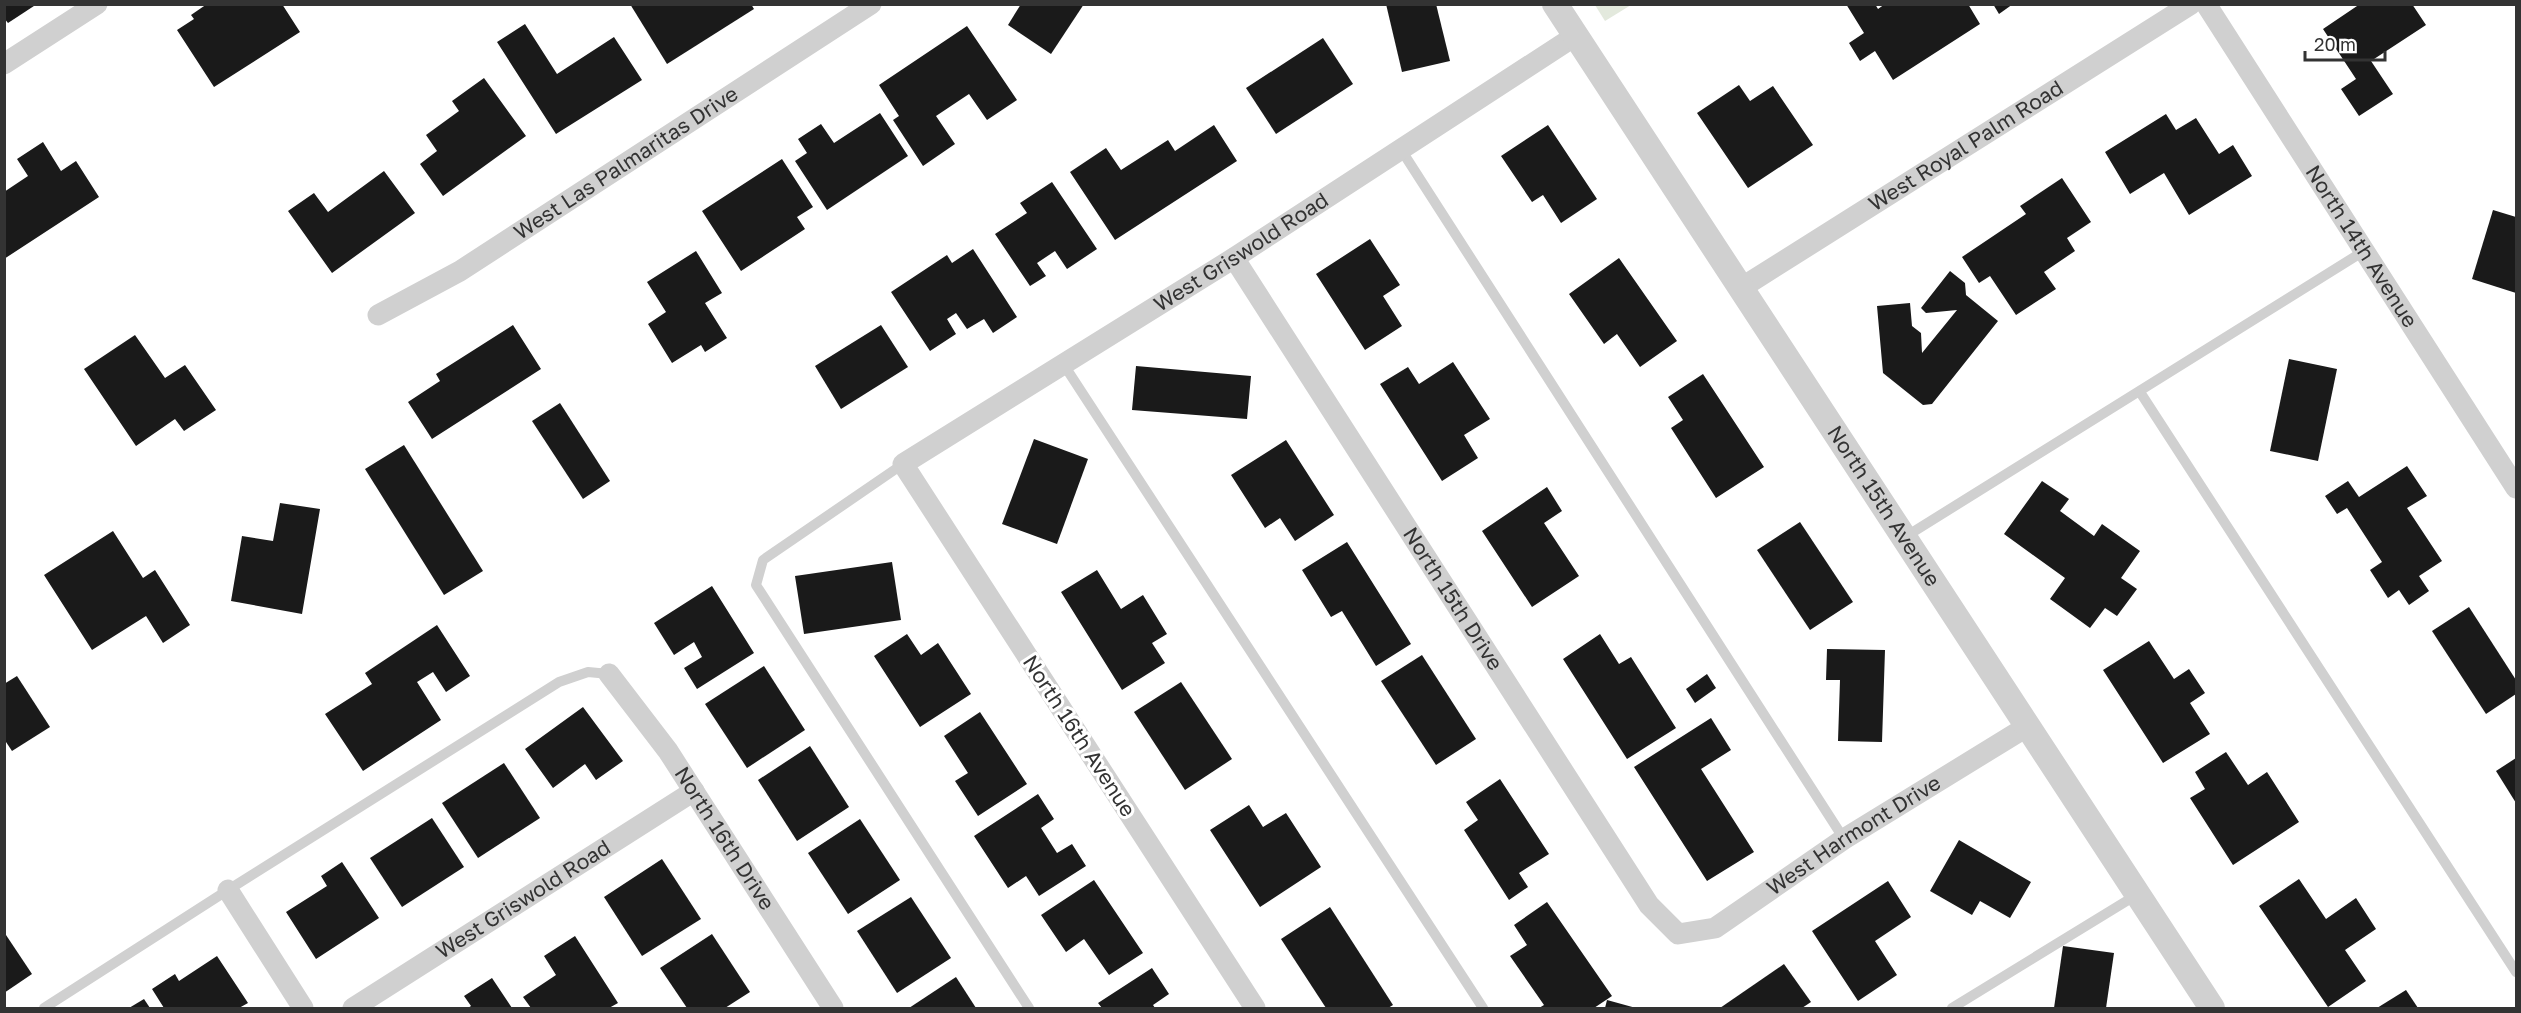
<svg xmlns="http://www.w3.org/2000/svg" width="2521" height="1013" viewBox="0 0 2521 1013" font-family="'Golos Text',sans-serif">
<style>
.green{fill:#e3e9dd}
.building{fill:#1a1a1a}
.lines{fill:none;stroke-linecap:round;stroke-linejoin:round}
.service{stroke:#d0d0d0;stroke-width:10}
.minor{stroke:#d0d0d0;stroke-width:21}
.tertiary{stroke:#d0d0d0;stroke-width:26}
.labels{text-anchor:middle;stroke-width:6;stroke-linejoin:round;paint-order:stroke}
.street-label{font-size:21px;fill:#333;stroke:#fff}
</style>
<rect width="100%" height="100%" fill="#fff"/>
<path class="green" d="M1595 5H1631L1605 21Z"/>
<g class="building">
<path d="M4 4H37L8 23 4 18Z"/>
<path d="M207 4H282L300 32 214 87 177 30 194 19 191 15Z"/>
<path d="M630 4H751L754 9 667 64Z"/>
<path d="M1021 4H1084L1051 54 1008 25Z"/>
<path d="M1386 4H1436L1450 61 1402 72Z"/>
<path d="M1846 4H1875L1878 9 1885 4H1968L1980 24 1893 80 1875 51 1860 61 1849 43 1864 33Z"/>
<path d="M1993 4H2013L1999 14Z"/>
<path d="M2360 4H2412L2426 25 2371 61 2393 94 2359 116 2341 89 2356 79 2323 29Z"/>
<path d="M525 24 557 74 614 37 642 80 556 134 497 42Z"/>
<path d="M967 26 1017 100 987 120 969 94 936 116 955 144 923 166 893 120 899 116 879 85Z"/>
<path d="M1323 38 1353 84 1276 134 1246 88Z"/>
<path d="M484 78 526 136 443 196 420 164 437 151 426 135 459 111 452 101Z"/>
<path d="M1739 85 1750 101 1773 86 1813 145 1748 188 1697 113Z"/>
<path d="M880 113 908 156 827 210 795 161 807 153 798 139 821 124 834 143Z"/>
<path d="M2166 114 2176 130 2196 118 2219 154 2233 145 2252 176 2189 215 2164 173 2130 194 2105 152Z"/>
<path d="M1214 125 1237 161 1115 240 1070 172 1106 148 1121 170 1168 140 1175 151Z"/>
<path d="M1548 125 1597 199 1561 223 1543 195 1532 202 1501 156Z"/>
<path d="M43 142 61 171 76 161 99 197 4 259V192L28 176 17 159Z"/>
<path d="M782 159 813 207 797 217 805 229 741 271 702 211Z"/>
<path d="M384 171 415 213 332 273 288 211 314 193 328 212Z"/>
<path d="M2062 178 2091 222 2067 238 2075 251 2044 272 2056 289 2016 315 1990 276 1979 283 1962 257 2026 214 2020 206Z"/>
<path d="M1052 182 1097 249 1067 269 1055 251 1037 263 1046 276 1030 286 995 234 1027 213 1020 203Z"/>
<path d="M2493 210 2516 217V293L2472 279Z"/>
<path d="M1370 239 1400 285 1383 296 1402 326 1365 350 1316 274Z"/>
<path d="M973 249 1017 317 993 333 984 319 967 329 956 313 947 319 956 334 930 351 891 292 947 255 952 263Z"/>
<path d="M696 251 722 293 705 303 727 338 705 352 701 345 672 363 648 324 666 312 647 282Z"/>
<path d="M1619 258 1677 341 1640 367 1617 334 1604 344 1569 294Z"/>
<path d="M1950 271 1965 283 1966 295 1998 321 1932 404 1923 405 1883 373 1877 306 1910 303 1912 326 1921 333 1922 353 1957 310 1926 313 1921 308Z"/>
<path d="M513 325 541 369 432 439 408 402 440 381 436 374Z"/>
<path d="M881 325 908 367 841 409 815 366Z"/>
<path d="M135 335 165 378 185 365 216 410 184 431 175 419 136 446 84 369Z"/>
<path d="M2289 359 2337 369 2318 461 2270 451Z"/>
<path d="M1453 362 1490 419 1464 435 1478 458 1442 481 1380 384 1408 367 1419 384Z"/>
<path d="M1136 366 1251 376 1247 419 1132 410Z"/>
<path d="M1703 374 1764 467 1716 498 1671 428 1683 420 1668 397Z"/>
<path d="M560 403 610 481 583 499 532 421Z"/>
<path d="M1034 439 1088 459 1057 544 1002 524Z"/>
<path d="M1286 440 1334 515 1295 541 1280 518 1265 528 1231 475Z"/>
<path d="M404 445 483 571 444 595 365 469Z"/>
<path d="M2407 466 2427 496 2407 508 2442 561 2419 576 2429 591 2409 605 2399 590 2388 598 2370 570 2382 562 2347 508 2337 514 2325 496 2348 481 2359 497Z"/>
<path d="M2042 481 2069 499 2060 511 2094 536 2102 524 2140 551 2121 578 2137 589 2117 616 2105 608 2090 628 2050 599 2065 578 2004 534Z"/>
<path d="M1547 487 1562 511 1544 523 1579 576 1532 607 1482 531Z"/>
<path d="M280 503 320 509 302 614 231 601 242 536 273 541Z"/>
<path d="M1800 522 1853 602 1810 630 1757 550Z"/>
<path d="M113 531 143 578 155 570 190 625 163 643 146 616 92 650 44 575Z"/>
<path d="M1347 542 1411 644 1376 666 1342 611 1331 617 1302 570Z"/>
<path d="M892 562 901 620 804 634 795 576Z"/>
<path d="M1097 570 1121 609 1143 595 1167 634 1152 643 1165 663 1122 690 1061 592Z"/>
<path d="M712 586 754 653 697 689 684 668 702 657 694 642 674 655 654 623Z"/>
<path d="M2469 607 2516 680V694L2486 714 2432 631Z"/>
<path d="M437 625 470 676 446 692 433 672 417 682 441 720 363 771 325 714 372 684 365 673Z"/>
<path d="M907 634 921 655 938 643 971 694 920 727 874 656Z"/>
<path d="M1600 634 1619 664 1631 657 1676 728 1627 759 1563 659Z"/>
<path d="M2149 641 2174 679 2189 669 2205 693 2190 703 2210 734 2163 763 2103 670Z"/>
<path d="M1827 649 1885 650 1882 742 1838 741 1840 680H1826Z"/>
<path d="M1422 655 1476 739 1436 765 1381 681Z"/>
<path d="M764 666 805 730 747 768 705 704Z"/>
<path d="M1707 674 1716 688 1695 703 1686 689Z"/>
<path d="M17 676 50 727 12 751 4 739V684Z"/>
<path d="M1181 682 1232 759 1185 790 1134 712Z"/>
<path d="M583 707 623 761 596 780 585 764 553 788 525 749Z"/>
<path d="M980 712 1027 784 978 816 955 781 968 773 944 736Z"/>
<path d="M1711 718 1731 750 1701 769 1754 852 1707 881 1634 767Z"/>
<path d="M810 746 849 807 797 841 758 780Z"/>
<path d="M2226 752 2248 785 2267 772 2299 822 2233 865 2190 798 2205 789 2195 772Z"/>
<path d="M2516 758V803L2496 771Z"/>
<path d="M504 763 540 818 478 858 442 803Z"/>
<path d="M1500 779 1549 854 1519 873 1528 887 1509 900 1464 830 1478 820 1466 802Z"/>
<path d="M1038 794 1054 819 1041 828 1057 853 1072 844 1086 866 1039 896 1026 876 1008 888 974 836Z"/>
<path d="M1249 805 1263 827 1286 813 1321 867 1260 907 1210 830Z"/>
<path d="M432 818 464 867 402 907 370 858Z"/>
<path d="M860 819 900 880 848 914 808 853Z"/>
<path d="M1959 840 2031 882 2010 918 1980 901 1972 915 1930 891Z"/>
<path d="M662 859 701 919 642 956 604 897Z"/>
<path d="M342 862 379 918 316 959 286 912 327 886 321 876Z"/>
<path d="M2299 879 2326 919 2356 898 2376 929 2345 950 2366 981 2328 1007 2259 906Z"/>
<path d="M1094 880 1143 953 1109 975 1084 939 1066 952 1041 915Z"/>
<path d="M1888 881 1911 917 1875 941 1897 975 1858 1001 1812 931Z"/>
<path d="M911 897 951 958 897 993 857 931Z"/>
<path d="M1547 902 1612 996 1594 1008H1539L1544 1005 1510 956 1527 945 1514 925Z"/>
<path d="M1330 907 1393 1005 1388 1008H1326L1281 939Z"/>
<path d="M4 932 32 974 4 993Z"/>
<path d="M712 934 750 992 725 1008H687L660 968Z"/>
<path d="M575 936 618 1003 609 1008H531L523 997 556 975 544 956Z"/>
<path d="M2063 946 2114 953 2106 1008H2054Z"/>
<path d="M217 956 248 1003 239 1008H164L152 989 175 974 179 981Z"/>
<path d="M1784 964 1811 1002 1802 1008H1720Z"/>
<path d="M1152 968 1169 994 1153 1005 1155 1008H1102L1098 1003Z"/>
<path d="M956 977 976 1008H909Z"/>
<path d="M492 978 512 1008H468L471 1006 464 996Z"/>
<path d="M2406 990 2418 1008H2377Z"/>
<path d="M144 999 150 1008H129Z"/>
<path d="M1607 1000 1636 1008H1605Z"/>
</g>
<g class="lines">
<g class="service">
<path d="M1400 148 1844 839"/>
<path d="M1064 365 1483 1008"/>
<path d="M2140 392 2516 972"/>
<path d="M903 464 763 560 756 585 1029 1008"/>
<path d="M1905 537 2364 251"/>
<path d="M44 1008 228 890 559 682 588 672 609 674"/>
<path d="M1952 1008 2138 894"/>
</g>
<g class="minor">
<path id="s1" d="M2206 4 2516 488"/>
<path d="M4 64 97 4"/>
<path id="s2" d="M1234 258 1649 905 1678 934 1715 928 1844 839 2028 726"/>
<path id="s3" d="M1741 288 2191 4"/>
<path id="s4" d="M378 315 460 271 871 4"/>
<path id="s5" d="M609 674 668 751 833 1008"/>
<path d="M228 890 303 1008"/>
<path id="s6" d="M353 1008 694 791"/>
<path id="s7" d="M1255 1008 903 464 1234 258 1575 36"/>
</g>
<path class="tertiary" id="s8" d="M1555 4 2212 1008"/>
</g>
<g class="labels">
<g class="street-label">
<text dy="7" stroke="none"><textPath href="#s3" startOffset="266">West Royal Palm Road</textPath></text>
<text dy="7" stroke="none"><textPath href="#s4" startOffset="291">West Las Palmaritas Drive</textPath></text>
<text dy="7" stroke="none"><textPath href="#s1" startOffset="288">North 14th Avenue</textPath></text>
<text dy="7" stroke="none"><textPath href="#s7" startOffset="1047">West Griswold Road</textPath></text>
<text dy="7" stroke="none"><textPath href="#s8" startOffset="600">North 15th Avenue</textPath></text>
<text dy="7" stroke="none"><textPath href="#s2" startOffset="405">North 15th Drive</textPath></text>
<text transform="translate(1079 736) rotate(57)" y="7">North 16th Avenue</text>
<text dy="7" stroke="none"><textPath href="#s2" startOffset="1014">West Harmont Drive</textPath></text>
<text dy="7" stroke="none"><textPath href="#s5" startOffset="201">North 16th Drive</textPath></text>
<text dy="7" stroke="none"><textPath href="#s6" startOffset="202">West Griswold Road</textPath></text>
</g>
</g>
<rect width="2521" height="1013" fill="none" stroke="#333333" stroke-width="12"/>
<path d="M2305 51v9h80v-9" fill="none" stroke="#333333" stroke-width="3"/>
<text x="2314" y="51" font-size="18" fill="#333333" stroke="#ffffff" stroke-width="4.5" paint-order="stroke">20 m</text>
</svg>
